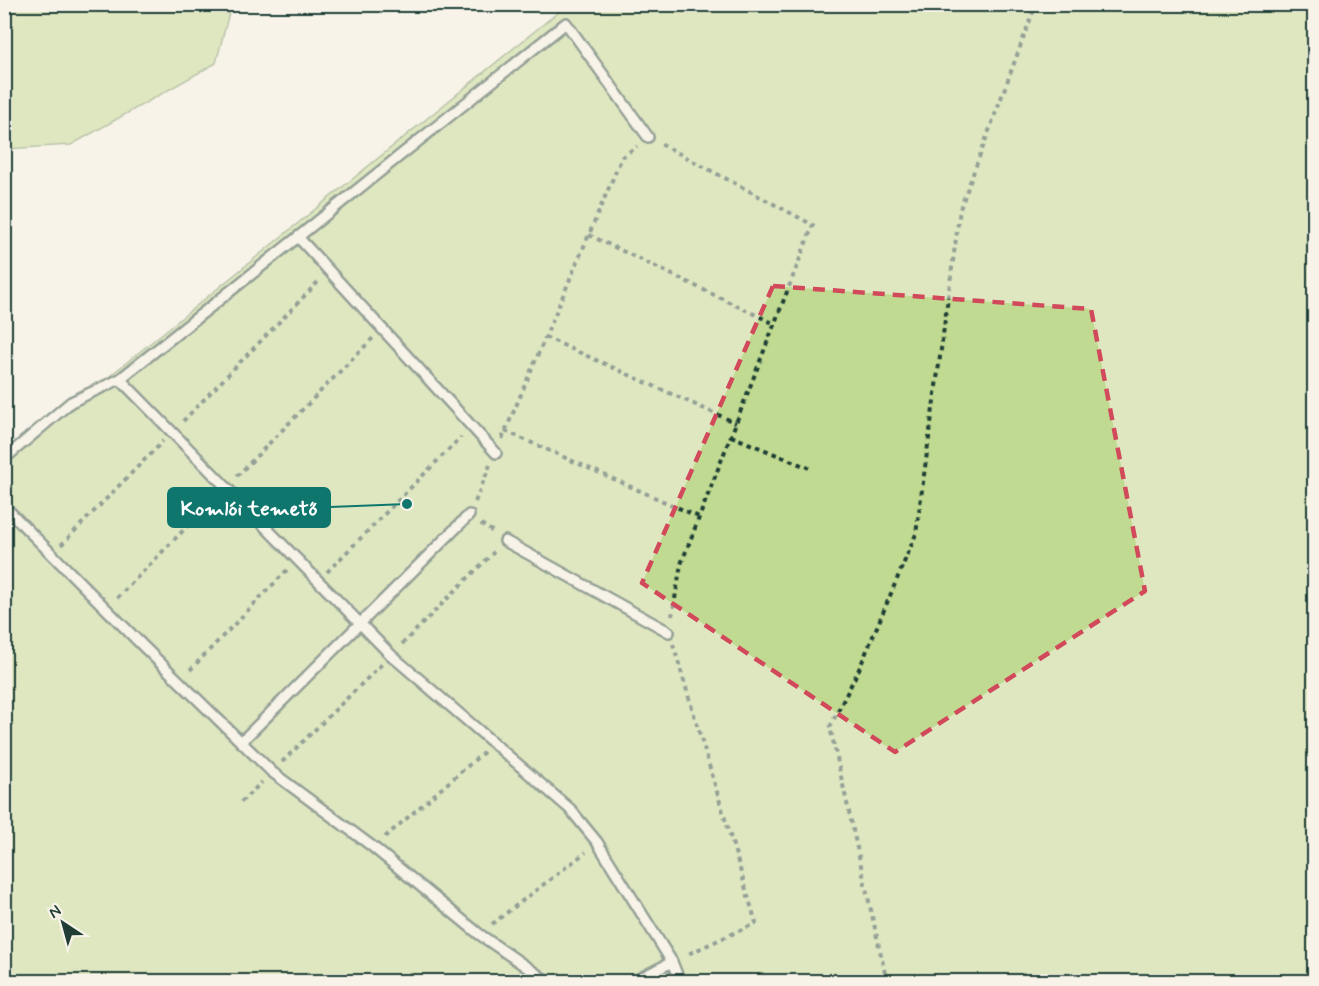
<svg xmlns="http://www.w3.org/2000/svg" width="1319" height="986" viewBox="0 0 1319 986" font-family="Mynerve,sans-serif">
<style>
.green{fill:#c0da91;stroke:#708c62;stroke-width:1.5}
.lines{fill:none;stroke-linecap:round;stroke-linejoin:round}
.lane-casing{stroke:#1f3d34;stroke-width:14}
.path{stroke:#1f3d34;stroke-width:4;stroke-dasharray:4.5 4.5;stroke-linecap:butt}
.lane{stroke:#f7f3e8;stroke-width:9}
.marked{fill:none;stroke:#d1495b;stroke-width:4.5;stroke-dasharray:12 8;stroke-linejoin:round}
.leader{fill:none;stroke:#0f766e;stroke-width:2}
.callout-dot{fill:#0f766e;stroke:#f7f3e8;stroke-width:2}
.callout{fill:#0f766e;stroke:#0f766e;stroke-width:2}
.callout-label{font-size:21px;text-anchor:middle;font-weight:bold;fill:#fff}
</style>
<rect width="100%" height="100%" fill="#f7f3e8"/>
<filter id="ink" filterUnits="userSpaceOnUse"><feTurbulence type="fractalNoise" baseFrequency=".0167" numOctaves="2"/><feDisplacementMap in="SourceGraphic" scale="12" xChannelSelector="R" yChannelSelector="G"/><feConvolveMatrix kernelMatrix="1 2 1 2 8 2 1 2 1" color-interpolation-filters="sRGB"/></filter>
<g filter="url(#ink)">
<g class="green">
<path d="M5 4H231V5L216 63 71 145 5 149Z"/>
<path d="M567 5H1314V981L5 982V461Z"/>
</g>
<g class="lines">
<g class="lane-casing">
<g id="lane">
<path d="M298 237 566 23 648 137"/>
<path d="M120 379 298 237 496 453"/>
<path d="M4 459 71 402 120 379 391 655 570 809 597 842 672 962 680 982"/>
<path d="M4 506 144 647 272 772 373 847 479 934 548 982"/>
<path d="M505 541 669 632"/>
<path d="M241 742 469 515"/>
<path d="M633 982 672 962"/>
</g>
</g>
<g class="path">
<path d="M661 144 813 225 681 564 672 616"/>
<path d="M589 235 775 324"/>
<path d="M545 337 736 423"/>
<path d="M183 421 320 280"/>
<path d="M505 431 699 517"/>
<path d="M731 436 809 468"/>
<path d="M502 439 622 157 637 146"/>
<path d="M237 476 373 338"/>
<path d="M475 502 490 465"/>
<path d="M481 524 495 533"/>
<path d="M61 545 163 441"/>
<path d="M327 572 461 437"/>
<path d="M117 598 217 496"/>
<path d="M402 644 494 552"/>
<path d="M673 644 756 923 686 955"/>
<path d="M190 670 287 570"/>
<path d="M282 762 382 664"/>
<path d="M241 802 262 782"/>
<path d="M385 837 484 752"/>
<path d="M492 924 586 852"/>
<path d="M887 982 830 727 860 667 916 534 960 209 1036 4"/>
</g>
<use href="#lane" class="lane"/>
</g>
</g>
<path d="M0 0H1319V986H0ZM773 286 1091 309 1145 591 895 752 642 583Z" fill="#f7f3e8" fill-opacity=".55" fill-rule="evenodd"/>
<path class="marked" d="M773 286 1091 309 1145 591 895 752 642 583Z"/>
<path class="leader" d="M407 504L330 507"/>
<circle class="callout-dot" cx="407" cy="504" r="6"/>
<rect class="callout" x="168" y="488" width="162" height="39" rx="6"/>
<g class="callout-label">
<text x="249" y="515">Komlói temető</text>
</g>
<rect width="1319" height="986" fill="none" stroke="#f7f3e8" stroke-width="24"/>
<rect x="12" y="12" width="1295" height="962" fill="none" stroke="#1f3d34" stroke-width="2" filter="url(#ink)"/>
<g transform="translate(63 923) rotate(324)" stroke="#f7f3e8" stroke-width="4.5" paint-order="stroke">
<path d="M0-4.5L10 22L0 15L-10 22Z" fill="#1f3d34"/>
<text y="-9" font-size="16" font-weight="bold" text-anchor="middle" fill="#1f3d34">N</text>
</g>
</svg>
